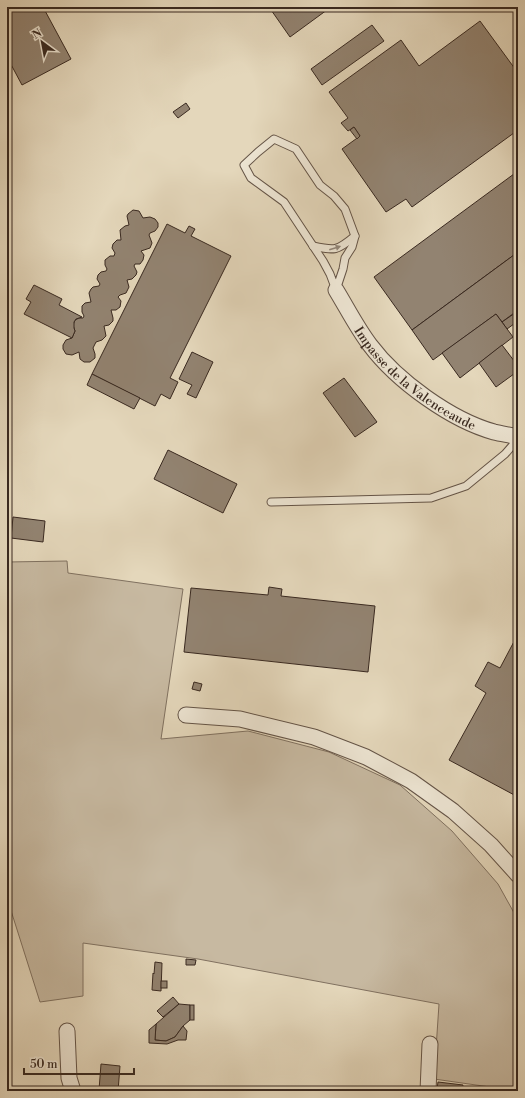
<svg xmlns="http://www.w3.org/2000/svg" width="525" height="1098" viewBox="0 0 525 1098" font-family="'Libre Bodoni',serif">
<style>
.green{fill:#c7b9a1;stroke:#807160}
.building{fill:#928371;stroke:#392920}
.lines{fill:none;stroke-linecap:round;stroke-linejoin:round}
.service-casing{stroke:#645447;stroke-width:9}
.minor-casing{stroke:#645447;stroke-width:17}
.service{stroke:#ede5d3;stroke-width:7}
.minor{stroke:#ede5d3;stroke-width:15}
.oneway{fill:#93877a}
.labels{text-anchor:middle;stroke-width:3;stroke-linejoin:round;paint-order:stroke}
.street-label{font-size:13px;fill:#392920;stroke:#ede5d3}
</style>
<rect width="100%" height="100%" fill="#e4d7bb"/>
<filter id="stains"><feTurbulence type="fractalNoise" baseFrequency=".005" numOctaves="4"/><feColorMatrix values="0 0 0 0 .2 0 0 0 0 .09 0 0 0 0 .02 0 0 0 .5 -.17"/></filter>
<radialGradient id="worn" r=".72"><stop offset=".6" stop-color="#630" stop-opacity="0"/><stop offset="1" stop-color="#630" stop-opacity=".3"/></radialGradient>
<path class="green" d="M67 561 68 573 183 589 161 739 248 731 329 752 400 785 452 831 498 884 518 920V1091L434 1079 439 1004 198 959 83 943V996L40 1002 7 898V562Z"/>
<g class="building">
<path d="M7 7H43L71 59 22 85 7 57Z"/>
<path d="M269 7H331L290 37Z"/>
<path d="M480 21 518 73V130L412 207 406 199 386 212 342 149 360 136 354 127 348 131 341 123 348 118 329 92 401 40 419 66Z"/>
<path d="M372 25 384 41 322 85 311 69Z"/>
<path d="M186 103 190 109 178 118 173 112Z"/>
<path d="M354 127 360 136 357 139 350 130Z"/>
<path d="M518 171V252L412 330 374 277Z"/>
<path d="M133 210 139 211 143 218 150 217 155 219 158 223V227L155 231 150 233 149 235 152 243 150 248 141 251 144 255 143 260 140 264H135L134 266 137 272 136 275 132 279 127 280 129 287 126 293 120 295 118 297 121 301 120 307 116 310H111L113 318V321L109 325 104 326 106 336 102 340 96 342 93 348 95 354V358L90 362H84L80 359 79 352 72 355 66 354 63 349V345L66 340 72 338 75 331 73 325 75 320 79 318H83L84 316 82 312V306L85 303 91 302 89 293 91 289 93 287 99 286 100 284 97 279 98 275 101 272 106 271 107 269 105 265V260L110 256H114L115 253 112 248 113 244 117 240H121L120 230 125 226 129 225 127 216 128 214Z"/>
<path d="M167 224 185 233 189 226 195 229 191 236 231 256 170 378 178 382 170 399 161 394 155 406 92 374Z"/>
<path d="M518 252V310L502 322 496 314 433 360 412 330Z"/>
<path d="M34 285 62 299 59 305 82 317 76 319 74 322V328L75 331 72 338 24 314 31 302 26 299Z"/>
<path d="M518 311V321L507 329 502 322Z"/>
<path d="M496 314 513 337 460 378 442 353Z"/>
<path d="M502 345 518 366V371L496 387 479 363Z"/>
<path d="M192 352 213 362 196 398 187 394 192 385 179 379Z"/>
<path d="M92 374 140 398 134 409 87 385Z"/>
<path d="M344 378 377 422 355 437 323 393Z"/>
<path d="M168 450 237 484 223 513 154 479Z"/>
<path d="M13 517 45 521 43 542 11 538Z"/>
<path d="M269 587 282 589 281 596 375 606 368 672 184 652 191 588 268 595Z"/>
<path d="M518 634V797L449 760 486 693 475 686 488 662 500 668Z"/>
<path d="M194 682 202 684 200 691 192 689Z"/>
<path d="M186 959 196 960 195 965H186Z"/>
<path d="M155 962 162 963 161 991 152 990 153 973 154 974Z"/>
<rect x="161" y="981" width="6" height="7"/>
<path d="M173 997 179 1004 163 1017 157 1011Z"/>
<path d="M179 1004 190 1005V1020L183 1026 175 1037 166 1041 155 1040 156 1024Z"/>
<rect x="190" y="1005" width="4" height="15"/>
<path d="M156 1024 155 1040 166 1041 175 1037 183 1026 187 1031 186 1040H178L167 1044 149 1043V1030Z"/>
<path d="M101 1064 120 1066 118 1091 99 1090Z"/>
<path d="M438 1082 463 1085 462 1091 437 1089Z"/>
<path d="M380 1087 420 1090V1091H379Z"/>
</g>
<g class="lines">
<g class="service-casing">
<g id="service">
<path d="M274 139 296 149 320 185 334 196 345 209 355 236 352 247 345 258 343 269 336 290 330 274 323 261 284 202 251 178 244 165 258 152Z"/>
<path d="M313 246C335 251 337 251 355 236"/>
<path d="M271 502 431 498 466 486 505 454 518 439"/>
</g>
</g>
<g class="minor-casing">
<g id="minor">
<path id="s1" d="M336 290C347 308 357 328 370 345 397 381 451 420 494 432 502 434 510 435 518 437"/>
<path d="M186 715 240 719 314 737 366 757 411 781 453 811 491 845 518 875"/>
<path d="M67 1031 69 1078 73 1091"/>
<path d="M428 1091 430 1044"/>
</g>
</g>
<use href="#service" class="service"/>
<use href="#minor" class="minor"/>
</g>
<defs><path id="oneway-solid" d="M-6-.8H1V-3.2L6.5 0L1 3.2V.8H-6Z"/></defs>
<use class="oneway" href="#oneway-solid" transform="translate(335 248) rotate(-17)"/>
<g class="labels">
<g class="street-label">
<text dy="5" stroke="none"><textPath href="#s1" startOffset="121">Impasse de la Valenceaude</textPath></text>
</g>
</g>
<rect width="525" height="1098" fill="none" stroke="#e4d7bb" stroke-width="24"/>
<rect x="8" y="8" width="509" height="1082" fill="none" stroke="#392920" stroke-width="2"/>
<rect x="12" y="12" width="501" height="1074" fill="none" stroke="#392920"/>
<g transform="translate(42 42) rotate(328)" stroke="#ede5d3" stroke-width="3" paint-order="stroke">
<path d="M0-3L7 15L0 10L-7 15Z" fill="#392920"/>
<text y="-6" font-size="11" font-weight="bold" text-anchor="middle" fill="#392920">N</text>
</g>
<path d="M24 1068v6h110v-6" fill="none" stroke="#392920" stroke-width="2"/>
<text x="30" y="1068" font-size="12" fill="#392920" stroke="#ede5d3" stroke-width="3" paint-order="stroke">50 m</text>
<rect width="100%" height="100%" filter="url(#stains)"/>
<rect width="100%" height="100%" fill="url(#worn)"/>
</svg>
